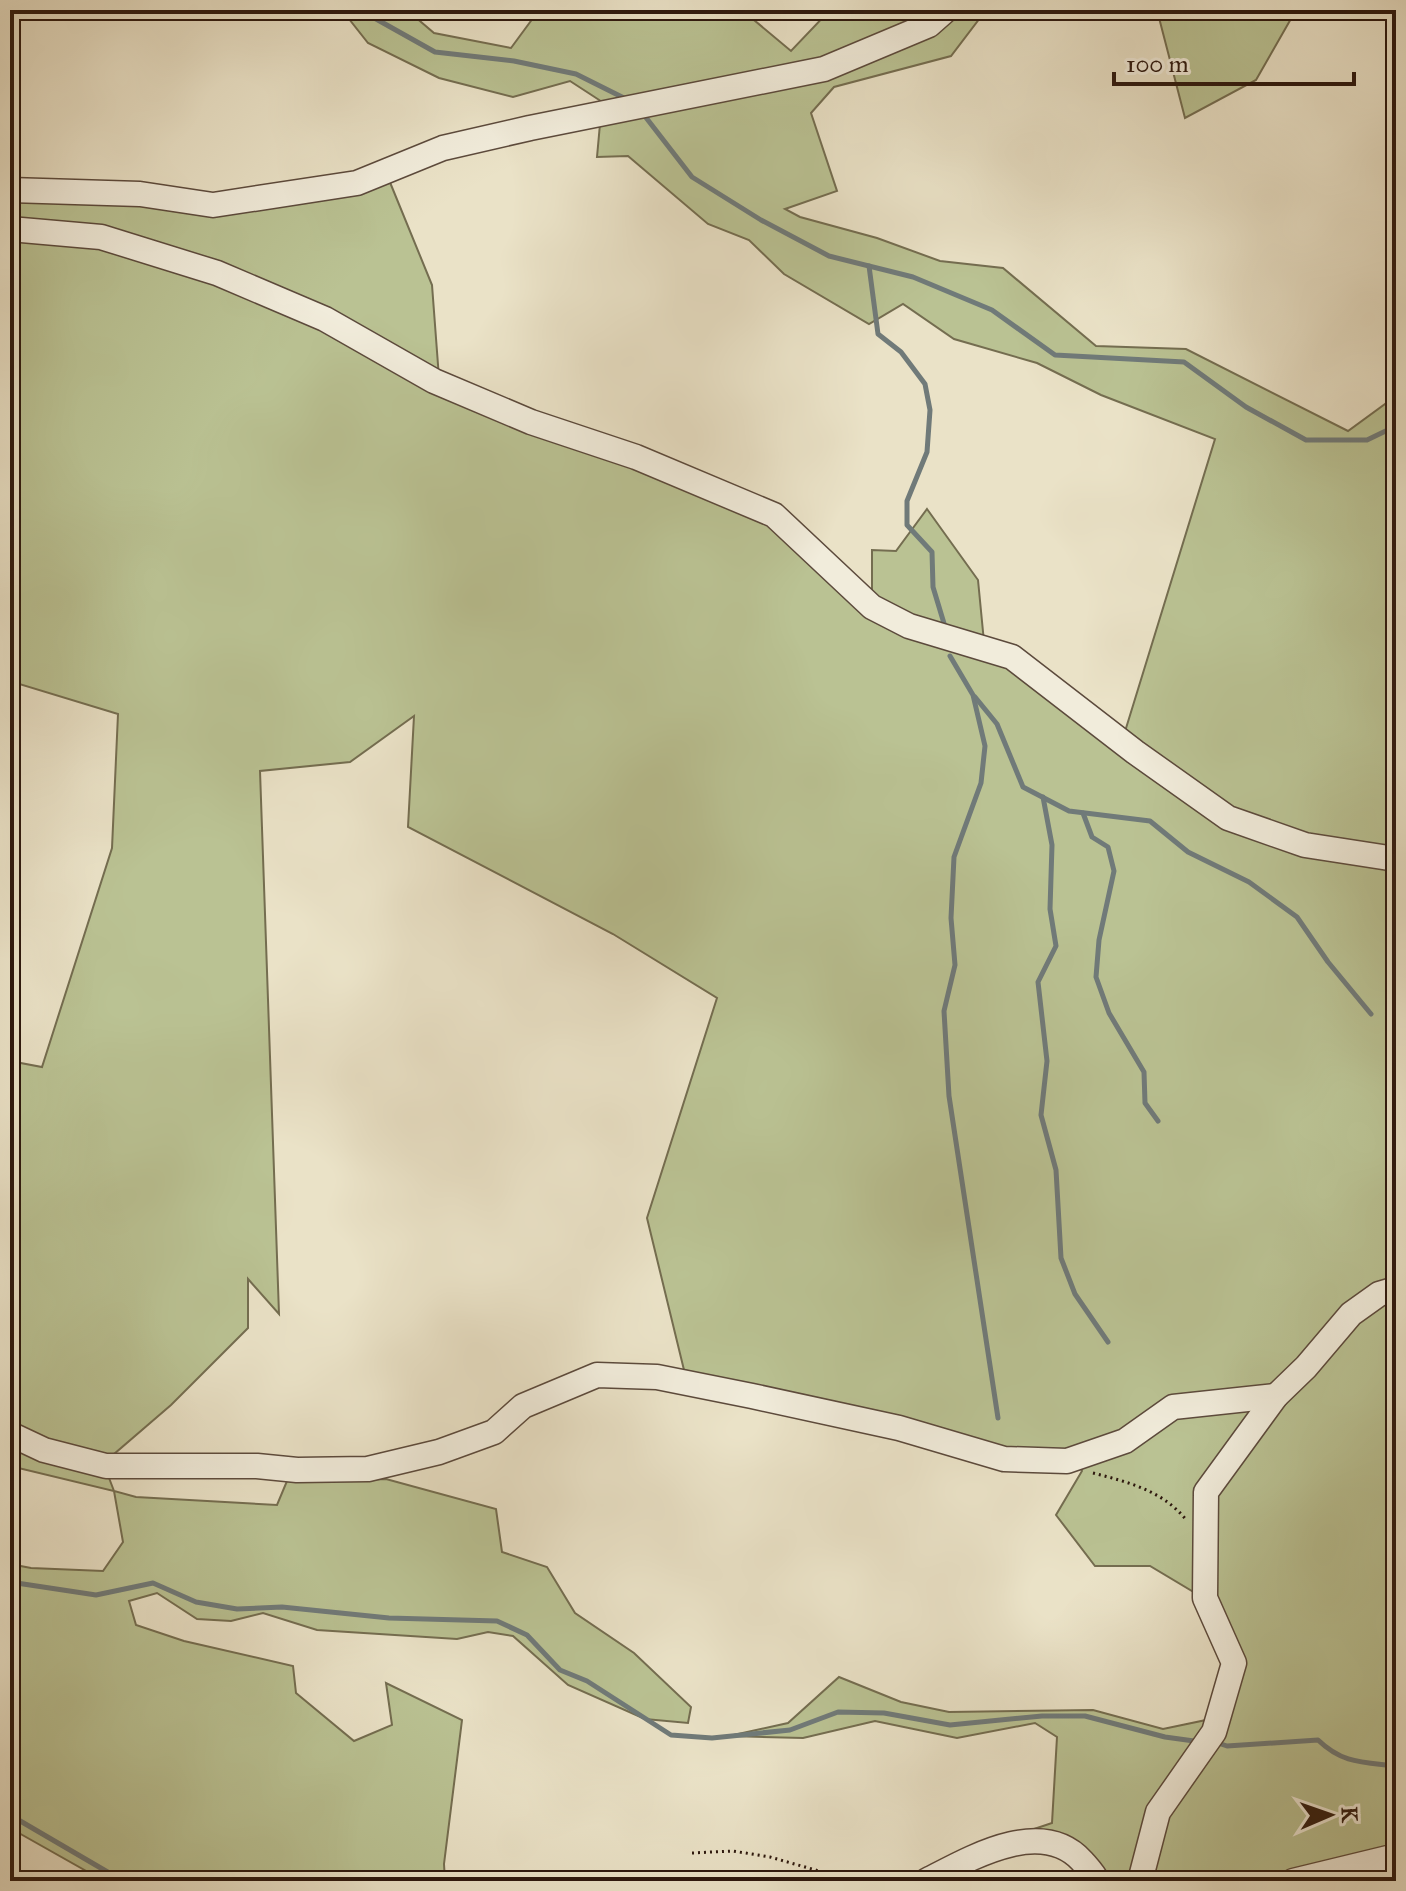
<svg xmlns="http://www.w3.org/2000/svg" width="1406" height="1891" viewBox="0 0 1406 1891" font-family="'IM FELL Great Primer',serif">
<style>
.green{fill:#bac293;stroke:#746d50;stroke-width:2}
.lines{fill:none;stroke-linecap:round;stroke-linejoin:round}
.stream{stroke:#707a79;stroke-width:5}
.minor-casing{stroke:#5c4a3c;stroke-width:27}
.path{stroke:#2d180e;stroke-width:3;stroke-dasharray:2 4;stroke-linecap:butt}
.minor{stroke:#f1ecdb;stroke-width:24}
</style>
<rect width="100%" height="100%" fill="#eae2c7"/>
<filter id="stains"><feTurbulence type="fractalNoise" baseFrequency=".0025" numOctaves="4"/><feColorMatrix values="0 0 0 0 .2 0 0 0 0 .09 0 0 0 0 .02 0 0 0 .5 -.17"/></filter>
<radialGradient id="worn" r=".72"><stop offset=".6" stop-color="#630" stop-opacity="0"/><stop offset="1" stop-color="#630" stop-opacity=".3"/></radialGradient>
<g class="green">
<path d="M342 10H407L434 33 511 48 539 10H742L791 51 830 10H938L821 65 610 107 570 81 513 97 439 78 368 43Z"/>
<path d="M957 10H986L951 56 834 87 811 113 837 191 785 209 800 217 877 238 940 261 1003 268 1096 346 1186 349 1348 431 1396 396V856L1304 838 1230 813 1123 738 1215 439 1101 395 1037 363 954 339 903 304 869 324 784 274 749 240 708 224 628 156 597 157 600 124 705 103Z"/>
<path d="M1157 10H1296L1256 80 1185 118Z"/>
<path d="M387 175 432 285 439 378 220 270 10 224V197L214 210Z"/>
<path d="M10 238 98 246 215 281 771 520 868 614 1010 664 1223 825 1396 871V1283L1274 1391 1169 1400 1124 1435 1066 1453H1005L684 1370 647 1218 717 998 613 934 408 827 414 716 350 762 260 771 279 1314 248 1279V1328L171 1405 107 1460 10 1427V1061L42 1067 112 848 118 714 13 682 10 684Z"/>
<path d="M927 509 978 580 984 642 913 619 872 599V550L896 551Z"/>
<path d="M1396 1294V1850L1286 1875 1145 1881 1162 1815 1239 1663 1211 1598V1494L1355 1318Z"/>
<path d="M1265 1402 1199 1491 1197 1594 1150 1566H1095L1056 1515 1082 1471 1079 1464 1177 1412Z"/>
<path d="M10 1438 106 1470 114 1491 136 1497 277 1505 287 1481 386 1479 496 1509 502 1552 547 1567 575 1613 634 1653 691 1707 688 1723 645 1719 568 1685 513 1636 488 1632 457 1639 317 1630 263 1613 231 1621 197 1619 157 1593 129 1601 136 1625 184 1641 293 1666 296 1693 354 1741 392 1725 386 1683 462 1720 444 1864 445 1881H104L10 1828V1564L31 1568 103 1571 123 1542 114 1491 10 1466Z"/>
<path d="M839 1677 901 1702 949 1712 1093 1710 1163 1729 1211 1719 1133 1881H1104L1022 1833 1052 1823 1057 1737 1035 1723 957 1738 875 1721 803 1738 729 1736 788 1723Z"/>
<path d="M1396 1866V1881H1330Z"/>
</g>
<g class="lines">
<g class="stream">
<path d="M360 10 435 52 514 61 576 74 628 100"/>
<path d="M644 115 692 177 761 220 829 256 913 277 992 310 1055 355 1184 362 1246 407 1306 440H1367L1396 426"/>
<path d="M869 266 878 334 901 352 925 384 930 410 927 452 907 501V525L932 552 933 587 946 630"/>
<path d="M950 656 973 695 985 746 981 783 954 857 951 918 955 965 944 1011 949 1096 998 1418"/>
<path d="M975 697 997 724 1023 787 1069 811 1150 821 1188 852 1249 882 1297 917 1328 962 1371 1014"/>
<path d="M1043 797 1052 845 1050 909 1056 946 1038 982 1047 1061 1041 1115 1056 1170 1061 1258 1075 1294 1108 1342"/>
<path d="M1083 813 1092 837 1108 847 1114 871 1099 940 1096 977 1109 1013 1144 1072 1145 1103 1158 1121"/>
<path d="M10 1582 96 1595 153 1583 196 1602 237 1609 282 1607 389 1618 497 1621 527 1635 560 1670 587 1681 671 1735 712 1738 790 1730 838 1712 884 1713 950 1725 1042 1716H1085L1165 1737 1194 1741"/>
<path d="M1218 1743 1227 1746 1318 1740C1343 1764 1363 1762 1396 1766"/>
<path d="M10 1815 123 1881"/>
</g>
<g class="minor-casing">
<g id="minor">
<path d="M10 190 140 194 213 205 357 183 443 148 530 128 824 69 929 25 946 10"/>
<path d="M10 229 101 237 217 273 325 319 434 381 531 422 636 457 774 515 872 607 909 626 1012 657 1135 752 1228 818 1305 845 1389 858 1396 862"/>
<path d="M10 1434 44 1450 106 1466H257L297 1470 368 1469 439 1452 494 1432 523 1406 597 1375 657 1377 752 1396 899 1428 1004 1459 1067 1461 1125 1441 1173 1407 1276 1396"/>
<path d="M926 1881C969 1859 1041 1816 1082 1861 1088 1868 1094 1874 1097 1881"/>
<path d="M1140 1881 1158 1812 1214 1732 1234 1663 1205 1598 1206 1492 1276 1396 1306 1367 1351 1314 1379 1294 1396 1289"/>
<path d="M1293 1881 1396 1856"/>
</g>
</g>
<g class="path">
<path d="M1093 1473C1128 1482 1164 1491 1187 1521"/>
<path d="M692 1853 733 1851 770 1857 854 1881"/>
</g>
<use href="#minor" class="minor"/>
</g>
<rect width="1406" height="1891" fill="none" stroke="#eae2c7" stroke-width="40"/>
<rect x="12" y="12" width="1382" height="1867" fill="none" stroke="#2d180e" stroke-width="4"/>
<rect x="20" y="20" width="1366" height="1851" fill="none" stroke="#2d180e" stroke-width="2"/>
<g transform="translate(1330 1815) rotate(88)" stroke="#f1ecdb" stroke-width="6" paint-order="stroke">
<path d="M0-6L14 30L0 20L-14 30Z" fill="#2d180e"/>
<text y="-12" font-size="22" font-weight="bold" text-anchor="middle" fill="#2d180e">K</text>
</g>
<path d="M1114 72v12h240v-12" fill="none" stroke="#2d180e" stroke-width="4"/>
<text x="1126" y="72" font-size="24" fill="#2d180e" stroke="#f1ecdb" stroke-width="6" paint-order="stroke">100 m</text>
<rect width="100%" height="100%" filter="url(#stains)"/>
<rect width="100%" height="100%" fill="url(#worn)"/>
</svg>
